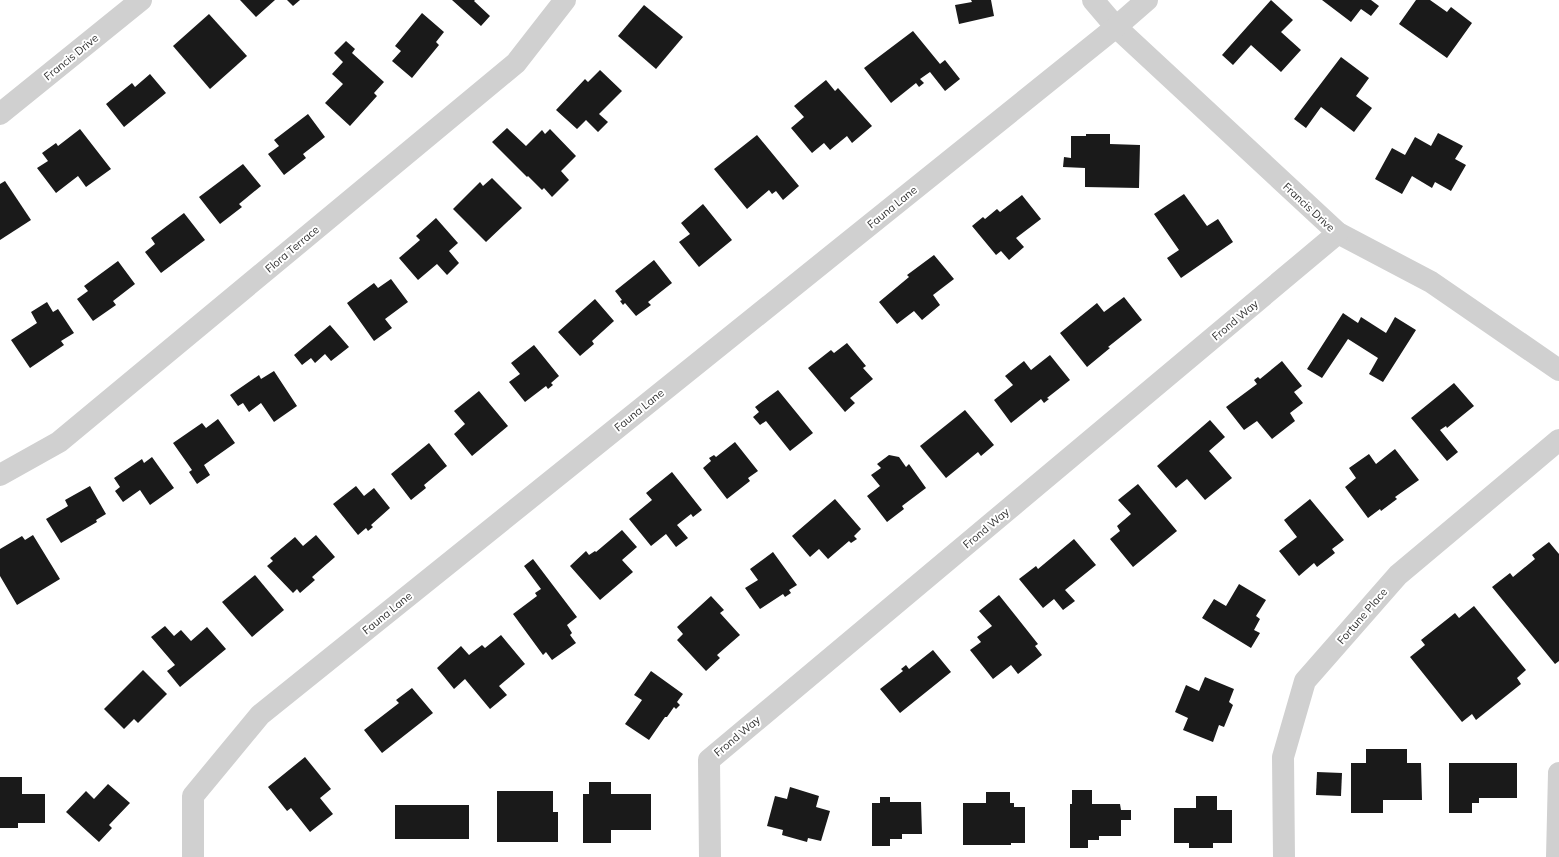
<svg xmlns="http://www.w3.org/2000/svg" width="1559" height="857" viewBox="0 0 1559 857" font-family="Mulish,sans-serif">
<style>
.building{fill:#1a1a1a}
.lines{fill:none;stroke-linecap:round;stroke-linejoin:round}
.minor{stroke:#d0d0d0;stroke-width:22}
.labels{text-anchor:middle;stroke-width:4;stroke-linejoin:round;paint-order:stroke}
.street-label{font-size:11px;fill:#333;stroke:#fff}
</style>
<rect width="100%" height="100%" fill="#fff"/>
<g class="building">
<path d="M240 0H275L256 17Z"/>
<path d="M287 0H300L293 6Z"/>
<path d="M452 0H475L474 1 490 16 481 26Z"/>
<path d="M971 0H991L994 16 959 24 955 5 972 2Z"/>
<path d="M1271 0 1293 20 1281 32 1301 50 1281 72 1251 45 1233 65 1222 55Z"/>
<path d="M1322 0H1371L1379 6 1371 16 1361 9 1351 22Z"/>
<path d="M1416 0H1430L1447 12 1451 7 1472 23 1447 58 1399 24Z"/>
<path d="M644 5 683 37 656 69 618 36Z"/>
<path d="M422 13 444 32 436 42 439 45 412 78 392 61 401 51 395 46Z"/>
<path d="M209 14 247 56 210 89 173 46Z"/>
<path d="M913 31 940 64 945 60 960 79 945 91 930 72 920 79 924 83 919 87 916 83 891 103 864 68Z"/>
<path d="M346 41 355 49 352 53 384 82 374 93 377 96 350 126 325 103 343 84 332 74 343 62 334 53Z"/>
<path d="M1341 57 1369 78 1356 96 1372 108 1354 132 1321 107 1306 128 1294 119Z"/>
<path d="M600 70 622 91 599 114 608 122 598 132 586 120 577 129 556 110 585 79 588 82Z"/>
<path d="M150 74 166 93 124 127 106 104 132 83 135 87Z"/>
<path d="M826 80 835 91 838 88 872 126 852 143 847 136 830 150 824 143 812 153 791 128 804 117 794 106Z"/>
<path d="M308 114 325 137 303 154 306 158 284 175 268 154 279 146 274 140Z"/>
<path d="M507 128 526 146 542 130 545 134 550 129 576 156 561 171 569 180 552 197 544 188 542 190 528 176 527 177 492 142Z"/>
<path d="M80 129 111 169 86 187 78 176 56 193 37 168 48 161 42 153 56 143 58 146Z"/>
<path d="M1438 133 1463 146 1455 159 1466 165 1451 191 1435 182 1432 188 1412 176 1402 194 1375 179 1392 148 1405 155 1415 137 1431 146Z"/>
<path d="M1086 134H1110V144L1140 145 1139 188 1085 187V168L1063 167 1064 157 1071 158V136H1086Z"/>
<path d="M757 135 799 186 783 200 776 191 772 194 769 190 747 209 714 169Z"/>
<path d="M243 164 261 186 239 204 242 207 220 224 199 197Z"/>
<path d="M492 178 522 208 486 242 453 209 480 182 483 186Z"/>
<path d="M5 181 31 220 0 240V184Z"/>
<path d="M1184 194 1207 226 1218 219 1233 242 1181 278 1167 258 1179 250 1154 214Z"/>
<path d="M1022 195 1041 219 1016 238 1024 247 1009 260 1001 251 996 255 972 226 983 217 985 219 997 209 1000 212Z"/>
<path d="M703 204 732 240 699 267 679 242 690 234 681 223Z"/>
<path d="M184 213 205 240 161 273 145 252 155 244 151 238Z"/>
<path d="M436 218 458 243 449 251 459 263 447 275 437 264 418 280 399 258 420 240 416 236Z"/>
<path d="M934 255 954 279 933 295 940 305 922 320 914 311 897 324 879 302 909 277 907 275Z"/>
<path d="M654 260 672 283 648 302 651 305 636 316 625 303 623 305 620 301 622 300 615 291Z"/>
<path d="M118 261 135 284 113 301 116 305 93 321 77 299 88 291 84 286Z"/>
<path d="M391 279 408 302 385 319 392 328 374 341 347 303 374 283 378 288Z"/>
<path d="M1124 297 1142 320 1108 347 1110 348 1087 367 1060 333 1097 303 1104 312Z"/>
<path d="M595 299 614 321 592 341 594 344 580 356 558 332Z"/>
<path d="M47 302 53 312 58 309 74 333 61 341 64 345 30 368 11 340 37 323 31 312Z"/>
<path d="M1343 313 1358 323 1361 317 1386 333 1395 317 1416 330 1383 382 1369 374 1378 358 1348 339 1322 378 1307 369Z"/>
<path d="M330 325 349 347 331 361 325 354 315 363 311 358 302 365 294 355Z"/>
<path d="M847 343 866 366 863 368 873 379 850 398 855 403 845 412 808 368 831 350 834 353Z"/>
<path d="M534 345 559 376 551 383 553 385 548 389 546 386 525 402 509 382 520 374 511 363Z"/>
<path d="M1050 355 1070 380 1047 398 1049 399 1044 403 1041 399 1011 423 994 400 1013 385 1005 376 1024 361 1031 370Z"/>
<path d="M1282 361 1302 386 1294 392 1303 403 1290 413 1295 421 1272 439 1257 421 1244 430 1226 407 1257 384 1254 380 1258 377 1260 379Z"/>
<path d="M274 371 297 406 274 422 261 403 249 412 243 403 238 406 230 395 259 375 261 379Z"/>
<path d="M1454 383 1474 406 1447 428 1446 426 1440 430 1458 452 1447 461 1411 418Z"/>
<path d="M778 390 813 433 790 451 766 421 760 425 753 417 759 412 755 407Z"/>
<path d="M479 391 508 426 472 456 454 434 465 424 454 411Z"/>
<path d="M965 410 994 445 981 456 978 452 946 478 920 446Z"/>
<path d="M218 419 235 443 204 465 210 475 197 484 189 472 192 470 173 443 202 423 206 428Z"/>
<path d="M1210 420 1225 437 1209 451 1232 478 1205 500 1187 479 1176 488 1157 466Z"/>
<path d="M735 442 758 471 748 478 750 481 727 499 703 468 711 461 709 458 714 455 716 457Z"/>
<path d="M429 443 447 466 424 485 426 488 411 500 391 474Z"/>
<path d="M1395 449 1419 480 1395 497 1397 499 1381 511 1380 509 1368 518 1345 487 1356 478 1349 468 1369 454 1376 464Z"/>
<path d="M889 455 899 457 906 467 909 464 926 488 902 506 904 509 887 522 867 496 880 486 871 475 881 468 877 464Z"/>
<path d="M152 457 174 488 150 505 140 490 123 502 115 491 120 487 114 478 142 459 144 463Z"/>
<path d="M672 472 702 510 693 517 691 514 677 525 688 538 676 547 666 534 651 546 629 519 652 500 646 493Z"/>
<path d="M1138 484 1177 531 1133 567 1110 539 1120 531 1117 526 1131 514 1118 500Z"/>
<path d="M90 486 106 514 96 520 97 522 61 543 46 519 68 506 65 500Z"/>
<path d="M356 486 364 496 374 488 390 508 371 525 373 527 368 531 366 528 358 535 333 504Z"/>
<path d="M835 499 861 529 854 536 857 539 851 543 849 541 828 559 819 549 810 557 792 536Z"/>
<path d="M1310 499 1344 540 1332 549 1335 553 1317 567 1314 563 1299 576 1279 551 1297 537 1284 520Z"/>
<path d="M622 530 637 547 622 560 633 572 600 600 570 566 586 551 589 555 595 551 596 552Z"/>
<path d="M33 535 60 579 17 605 0 576V549L22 536 25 540Z"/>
<path d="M316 535 335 557 312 577 315 580 300 593 297 589 293 593 267 566 273 561 270 558 295 537 303 546Z"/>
<path d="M1074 539 1096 565 1065 590 1075 601 1063 610 1054 599 1043 608 1019 579 1036 566 1038 569Z"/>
<path d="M1549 542 1559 554V661L1555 664 1492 587 1510 573 1513 577 1535 559 1532 555Z"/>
<path d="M773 552 797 585 789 590 791 593 785 597 783 594 760 609 745 588 758 580 750 569Z"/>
<path d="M533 559 577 617 567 625 572 633 570 635 576 643 552 660 546 652 543 655 513 614 537 596 535 593 541 589 524 566Z"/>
<path d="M255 575 284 610 252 637 222 602Z"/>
<path d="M1239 584 1266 600 1256 616 1260 619 1254 630 1260 633 1251 648 1202 618 1214 599 1226 606Z"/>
<path d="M999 595 1038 644 1035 646 1042 655 1018 674 1011 665 993 679 970 650 981 642 977 637 992 626 979 611Z"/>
<path d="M711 596 724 610 720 613 740 635 717 655 720 658 706 671 677 640 683 634 677 627Z"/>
<path d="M1474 606 1526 670 1517 678 1521 684 1476 720 1472 714 1462 722 1410 657 1425 645 1421 640 1455 613 1459 618Z"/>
<path d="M165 626 174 636 181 630 191 641 207 627 226 649 180 687 167 671 175 665 151 637Z"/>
<path d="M501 635 525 664 499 686 507 695 490 709 465 679 454 689 437 668 461 646 469 655 482 645 485 648Z"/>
<path d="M933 650 951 672 900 713 880 689 903 671 901 669 906 665 909 669Z"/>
<path d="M143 670 167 694 138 723 134 719 124 729 104 709Z"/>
<path d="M651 671 683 694 677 702 680 705 676 709 674 707 667 717H665L649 740 625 724 642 700 634 695Z"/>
<path d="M1205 677 1234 689 1229 702 1233 705 1224 727 1219 725 1213 742 1183 730 1188 718 1175 712 1186 685 1199 691Z"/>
<path d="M412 688 433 713 382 753 364 730 399 703 396 700Z"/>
<path d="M1366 749H1407V763H1421L1422 800H1383V813H1351V763H1366Z"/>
<path d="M305 757 331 789 320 798 333 814 310 832 291 808 287 811 268 787Z"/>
<path d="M1449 763H1517V798H1479V803H1472V813H1449Z"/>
<path d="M1317 772 1342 773 1341 796 1316 795Z"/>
<path d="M0 777H22V794H45V823H18V828H0Z"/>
<path d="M589 782H611V794H651V830H611V843H583V794H589Z"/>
<path d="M108 784 130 803 109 825 112 828 99 842 66 812 86 791 94 799Z"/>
<path d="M790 787 819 796 816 807 830 811 821 841 808 838 807 842 782 835 783 830 767 826 775 796 787 799Z"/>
<path d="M1072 790H1092V804H1120L1121 810H1131V820H1121V836H1099V840H1088V848H1070V804H1072Z"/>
<path d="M497 791H553V812H558V842H497Z"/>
<path d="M986 792H1010V803H1014V807H1025V843H1011V845H963V803H986Z"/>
<path d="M1196 796H1217V810H1232V843H1213V848H1189V843H1174V808H1196Z"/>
<path d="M880 797H890V802H921L922 834H902V839H890V846H872V803H880Z"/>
<rect x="395" y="805" width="74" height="34"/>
</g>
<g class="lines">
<g class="minor">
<path d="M1093 0 1116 27 1338 233 1431 282 1559 370"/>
<path d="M0 114 141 0"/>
<path d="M0 475 59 442 516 63 565 0"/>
<path d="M193 857V796L260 715 1116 27 1147 0"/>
<path d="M710 857 709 760 1338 233"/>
<path d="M1284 857 1283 757 1305 681 1398 575 1559 440"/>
<path d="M1557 857 1559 773"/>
</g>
</g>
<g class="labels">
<g class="street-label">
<text transform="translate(71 57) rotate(-39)" y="4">Francis Drive</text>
<text transform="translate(892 207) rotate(-39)" y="4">Fauna Lane</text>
<text transform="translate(1309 207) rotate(43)" y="4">Francis Drive</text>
<text transform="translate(292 249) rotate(-40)" y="4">Flora Terrace</text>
<text transform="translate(1235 320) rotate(-40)" y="4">Frond Way</text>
<text transform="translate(639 410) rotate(-39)" y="4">Fauna Lane</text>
<text transform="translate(986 528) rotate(-40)" y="4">Frond Way</text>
<text transform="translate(387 613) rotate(-39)" y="4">Fauna Lane</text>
<text transform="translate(1362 616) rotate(-49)" y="4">Fortune Place</text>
<text transform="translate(737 736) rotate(-40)" y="4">Frond Way</text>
</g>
</g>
</svg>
